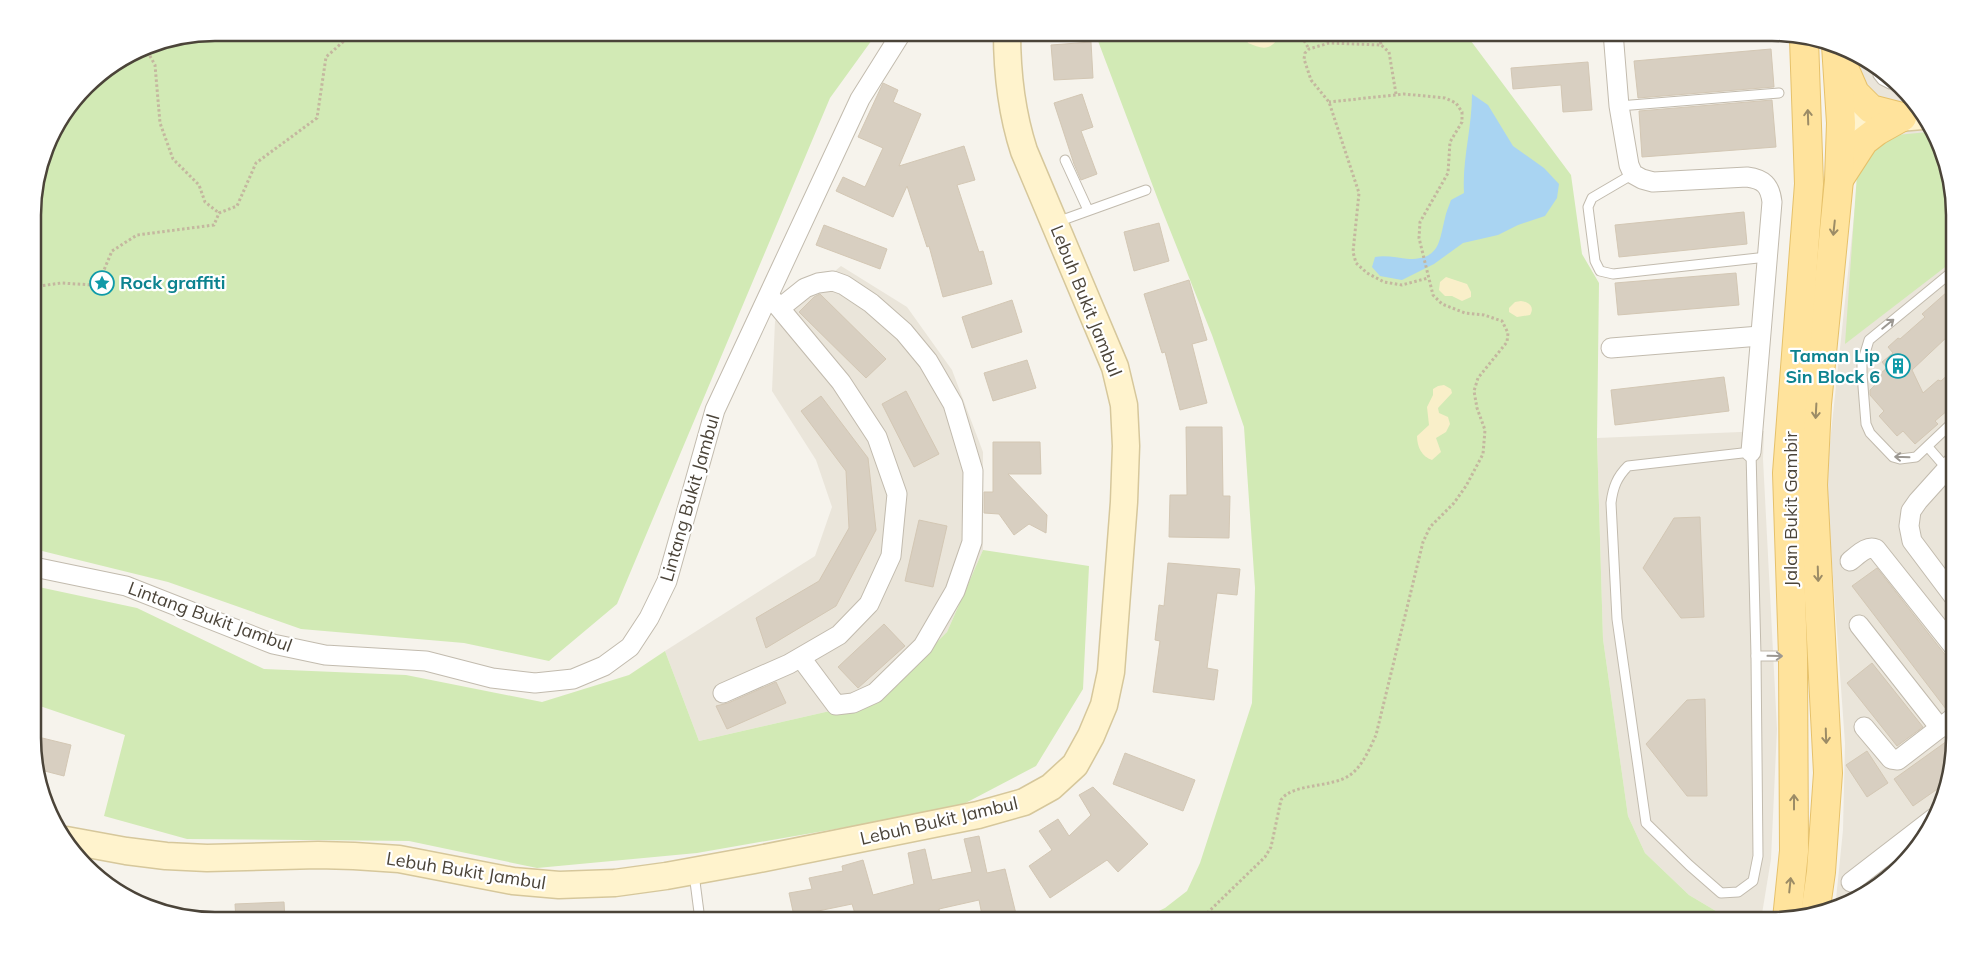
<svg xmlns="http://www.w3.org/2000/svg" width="1987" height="953" viewBox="0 0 1987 953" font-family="Mulish,sans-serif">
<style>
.residential{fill:#eae5da}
.green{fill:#d2eab5}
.sand{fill:#f9efc9}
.water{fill:#a9d4f2}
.building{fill:#d8cfc1;stroke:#d3c7b4}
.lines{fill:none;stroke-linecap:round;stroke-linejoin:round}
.lane-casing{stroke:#c2bbae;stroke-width:11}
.street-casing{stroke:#c2bbae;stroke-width:21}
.secondary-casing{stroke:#d6c79b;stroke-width:29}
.primary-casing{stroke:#e6c16a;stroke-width:30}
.path{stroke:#c4b79f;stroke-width:3;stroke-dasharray:2.5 2.5;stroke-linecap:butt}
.lane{stroke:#fff;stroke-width:9}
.street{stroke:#fff;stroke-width:19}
.secondary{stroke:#fff3cd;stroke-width:26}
.primary{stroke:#ffe39c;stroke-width:28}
.oneway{stroke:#9c8c66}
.oneway2{stroke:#9c9892}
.labels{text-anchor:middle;stroke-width:4.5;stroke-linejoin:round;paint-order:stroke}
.culture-label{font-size:18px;font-weight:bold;fill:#0d838f;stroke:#fff;text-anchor:start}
.street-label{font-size:18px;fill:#4b4439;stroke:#fff}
.rim{fill:none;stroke:#4b4439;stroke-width:2.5}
</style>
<rect width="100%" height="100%" fill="#f6f3ec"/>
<g class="residential">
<path d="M1860 61 1917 104 1953 192 1954 738 1940 808 1909 858 1873 890 1835 909 1843 830 1845 743 1826 480 1860 160 1862 80Z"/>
<path d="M841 266 907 307 952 370 983 452V550L947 632 878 700 699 741 665 651 815 556 832 507 816 460 772 391 775 321Z"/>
<path d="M1764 431 1763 459 1777 729 1771 859 1761 920H1731L1689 895 1645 853 1628 816 1603 639 1597 438Z"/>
</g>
<g class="green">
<path d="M215 33H877L830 98 617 604 549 661 464 643 301 629 168 582 34 549 33 203 51 134 95 78 146 46Z"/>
<path d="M1095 33H1465L1571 175 1582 254 1599 283 1597 438 1603 639 1628 816 1645 853 1689 895 1731 920H1140L1165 908 1187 891 1200 863 1252 703 1255 588 1244 427 1212 335 1160 205Z"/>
<path d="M1928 132 1953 192V261L1845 344 1858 160 1876 137Z"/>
<path d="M983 550 1089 566 1083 689 1036 766 956 808 697 853 537 868 409 841 187 839 104 816 125 735 34 704V586L137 608 264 669 406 675 542 702 629 675 665 651 699 741 878 700 947 632Z"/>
</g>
<g class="sand">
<path d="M1244 33H1274L1276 41C1267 52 1259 47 1248 43Z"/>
<path d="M1446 277 1467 284 1471 292V297L1462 301 1452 296H1445L1439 290 1440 282Z"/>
<path d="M1521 301C1529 302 1535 307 1530 315L1517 317 1509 312V308L1515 302Z"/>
<path d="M1444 385 1451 389 1452 393 1438 408 1439 413 1448 417 1450 424 1446 432 1436 438 1441 452 1432 460C1422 457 1417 447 1417 436L1429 425 1427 407 1433 395V389L1438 386Z"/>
</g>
<path class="water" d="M1472 94 1488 105 1513 146 1544 168 1559 184 1557 198 1545 216 1518 225 1498 235 1463 243 1434 264 1402 280 1380 276 1372 267 1375 257C1386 255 1398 258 1409 259 1440 259 1439 242 1445 218 1446 212 1449 206 1451 200L1464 193C1462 160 1472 128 1472 94Z"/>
<g class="building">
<path d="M1091 42 1093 78 1054 80 1051 45Z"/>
<path d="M1771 49 1774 87 1638 98 1634 61Z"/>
<path d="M1588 62 1592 110 1563 112 1561 85 1513 89 1511 68Z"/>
<path d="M883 83 898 90 893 102 921 114 899 166 964 146 975 180 957 185 979 252 983 251 992 284 943 297 929 246 927 247 907 186 893 217 836 191 843 177 865 187 883 148 858 137Z"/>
<path d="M1082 94 1093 127 1081 131 1097 174 1081 180 1074 164 1054 103Z"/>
<path d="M1772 100 1776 147 1642 157 1639 111Z"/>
<path d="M1744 212 1747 244 1619 257 1615 225Z"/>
<path d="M1159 223 1169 261 1134 271 1124 232Z"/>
<path d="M824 225 887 249 880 269 816 245Z"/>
<path d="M1736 273 1739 305 1618 315 1615 283Z"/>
<path d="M1189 280 1207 340 1192 344 1207 403 1180 410 1165 352 1162 353 1144 294Z"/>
<path d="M1947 292 1953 300V328L1947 333 1948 336 1912 370 1923 393 1938 380 1941 381 1953 370 1954 405 1935 421 1938 424 1915 444 1903 431 1897 436 1879 416 1884 411 1870 395V390L1879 381 1876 377 1887 368 1882 362 1893 353 1888 347 1898 338 1900 339 1925 317 1922 314Z"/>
<path d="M820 294 886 359 866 378 799 312 814 297Z"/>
<path d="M1012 300 1022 332 972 348 962 317Z"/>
<path d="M1027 360 1036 388 993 401 984 373Z"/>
<path d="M1724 377 1729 411 1615 425 1611 390Z"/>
<path d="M906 391 939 454 914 467 882 404Z"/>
<path d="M821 396 868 458 876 530 836 606 766 648 756 618 819 581 849 528 846 471 801 411Z"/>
<path d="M1186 427H1222L1223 496H1230L1229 538 1169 537 1170 495H1187Z"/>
<path d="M993 442H1040L1041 474H1008L1047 515 1046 533 1029 524 1014 535 999 514 984 513V492H993Z"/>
<path d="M1700 517 1704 617 1681 618 1643 568 1674 518Z"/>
<path d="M919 520 947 526 933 587 905 581Z"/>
<path d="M1168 563 1240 569 1237 595 1217 593 1207 668 1218 670 1214 700 1153 692 1160 641 1155 640 1159 605 1164 606Z"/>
<path d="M1877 568 1954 666V702L1946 709 1852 586Z"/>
<path d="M884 624 905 646 858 688 838 667Z"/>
<path d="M1872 663 1923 727 1897 746 1847 683Z"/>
<path d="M776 682 786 703 727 729 716 706 728 703Z"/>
<path d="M1705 699 1707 796H1687L1646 744 1687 700Z"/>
<path d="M34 736 71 745 64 776 37 769 34 762Z"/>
<path d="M1954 736 1946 783 1913 806 1894 779Z"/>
<path d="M1867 751 1888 783 1867 797 1846 765Z"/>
<path d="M1125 753 1195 780 1183 811 1113 784Z"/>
<path d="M1093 787 1148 844 1118 872 1107 860 1050 898 1029 866 1052 850 1039 831 1058 819 1069 836 1091 815 1079 795Z"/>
<path d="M979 836 987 873 1005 869 1017 918 1008 920H983L979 900 939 909 941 920H857L852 904 794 916 789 893 812 889 809 878 843 871 842 866 863 860 873 895 914 884 908 853 925 849 932 880 972 872 964 839Z"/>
<path d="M284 902 285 920H236L235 904Z"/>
</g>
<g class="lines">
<g class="lane-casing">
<g id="lane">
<path d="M1878 75 1882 80 1890 84"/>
<path d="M1619 106 1779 93"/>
<path d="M1065 160 1088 210"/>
<path d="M1633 174 1592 198 1588 207 1595 261 1600 271 1613 274 1767 257"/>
<path d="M1057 222 1146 190"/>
<path d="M1953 271 1869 340 1862 363V374L1866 424 1870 433 1893 457 1900 459 1916 457 1954 421"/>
<path d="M1928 447 1954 477"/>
<path d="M1751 452 1756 656 1758 856 1753 881 1738 892 1721 893 1689 865 1646 823 1617 619 1611 503C1613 487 1617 477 1628 466Z"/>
<path d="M1756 656H1791"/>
<path d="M694 874 700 920"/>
</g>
</g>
<g class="street-casing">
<g id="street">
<path d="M1613 32 1619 106 1629 165 1633 174 1642 179 1653 182 1747 177C1763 179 1770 185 1772 202L1751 452"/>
<path d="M780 308 805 288 818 283 833 281 844 285 871 303 904 332 928 361 953 404 973 471 972 542 955 591 923 646 875 693 853 703 836 705 801 658"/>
<path d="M1611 348 1760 336"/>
<path d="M1954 461 1918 501 1911 511 1909 526 1912 541 1954 597"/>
<path d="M1850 561C1858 555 1867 545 1876 549L1954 647"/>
<path d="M34 567 126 586 273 644 325 655 426 661 492 678 535 683 573 679 604 666 630 647 649 618 667 581 715 410 860 99 902 32"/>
<path d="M1859 625 1940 728"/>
<path d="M723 693 789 664 839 635 869 604 891 556 897 494 877 437 841 382 772 299"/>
<path d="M1864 727 1891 759 1898 760 1954 717"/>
<path d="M1851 882 1934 818"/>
</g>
</g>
<g class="secondary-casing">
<g id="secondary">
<path d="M1841 123 1922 116"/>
<path d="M66 840 126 851 166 856 207 858 318 855 354 856 399 859 513 881 559 885 615 883 666 876 754 860 978 815 1024 802 1051 787 1075 765 1091 736 1104 705 1111 672 1124 502 1126 446 1124 405 1115 367 1024 151C1011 111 1007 74 1007 32"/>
</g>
</g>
<g class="primary-casing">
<g id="primary">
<path d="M1842 63 1855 93 1871 109 1902 117"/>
<path d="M1840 178 1864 141 1877 131 1902 117"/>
<path d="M1815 914 1821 872 1828 773 1813 485 1817 404 1839 180 1841 123 1836 45"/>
<path d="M1787 919 1794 851 1793 656 1787 473 1809 184 1804 39"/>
</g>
</g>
<g class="path">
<path d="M1299 32 1309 49"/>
<path d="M1379 32 1381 45"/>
<path d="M145 47 155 65 160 123 173 159 199 185 205 202 219 213"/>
<path d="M1396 94 1389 52 1381 45 1329 43 1309 49 1305 53 1304 59 1311 80 1329 102 1359 193 1353 252 1356 263 1367 273 1384 282 1402 285 1428 278"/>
<path d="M33 287 61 283 93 285 101 277 112 251 137 235 214 225 219 213 237 206 256 163 317 118 326 57 354 32"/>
<path d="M1200 920 1265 857 1271 847 1281 800C1292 783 1332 788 1350 775 1362 767 1370 748 1376 735L1423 542 1430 527 1454 503 1466 486 1483 454 1485 430 1477 408 1474 391 1478 378 1507 342 1508 333 1502 321 1484 315 1465 313 1442 304 1433 295 1419 238 1420 222 1448 173 1450 142 1462 122V112L1456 103 1445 98 1404 94 1329 102"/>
</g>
<use href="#lane" class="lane"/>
<use href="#street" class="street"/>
<use href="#secondary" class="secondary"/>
<use href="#primary" class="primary"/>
</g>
<defs><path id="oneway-shaft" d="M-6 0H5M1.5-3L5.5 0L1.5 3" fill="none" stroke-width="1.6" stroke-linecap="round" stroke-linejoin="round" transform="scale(1.25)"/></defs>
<g class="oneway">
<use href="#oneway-shaft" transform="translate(1808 117) rotate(-92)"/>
<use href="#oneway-shaft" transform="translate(1834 228) rotate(96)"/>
<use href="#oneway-shaft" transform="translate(1816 411) rotate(93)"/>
<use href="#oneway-shaft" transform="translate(1818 574) rotate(88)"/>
<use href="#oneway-shaft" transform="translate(1826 736) rotate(88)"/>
<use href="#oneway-shaft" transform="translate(1794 802) rotate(-90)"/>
<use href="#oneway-shaft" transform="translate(1790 885) rotate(-84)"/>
</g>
<g class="oneway2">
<use href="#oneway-shaft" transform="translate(1888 324) rotate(-39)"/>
<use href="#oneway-shaft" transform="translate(1902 457) rotate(-178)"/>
<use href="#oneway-shaft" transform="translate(1775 656) rotate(1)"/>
</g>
<defs>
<g id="sight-ring" transform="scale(1.25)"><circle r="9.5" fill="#fff" stroke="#0f9aa8" stroke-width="1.5"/><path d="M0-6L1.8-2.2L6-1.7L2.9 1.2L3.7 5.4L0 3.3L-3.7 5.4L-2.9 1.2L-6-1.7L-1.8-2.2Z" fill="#0f9aa8"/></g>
<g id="building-ring" transform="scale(1.25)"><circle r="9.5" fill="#fff" stroke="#0f9aa8" stroke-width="1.5"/><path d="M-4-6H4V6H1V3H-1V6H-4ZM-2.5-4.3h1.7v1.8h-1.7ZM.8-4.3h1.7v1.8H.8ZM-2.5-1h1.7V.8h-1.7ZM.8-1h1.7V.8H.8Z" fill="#0f9aa8"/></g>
</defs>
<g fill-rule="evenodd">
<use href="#sight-ring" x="102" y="283"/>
<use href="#building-ring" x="1898" y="366"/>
</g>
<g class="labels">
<g class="culture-label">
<text x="120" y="289">Rock graffiti</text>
<text x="1880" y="362" text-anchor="end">Taman Lip<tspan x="1880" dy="21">Sin Block 6</tspan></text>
</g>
<g class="street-label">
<text transform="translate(1086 301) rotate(68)" y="6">Lebuh Bukit Jambul</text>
<text transform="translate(690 498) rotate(-74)" y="6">Lintang Bukit Jambul</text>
<text transform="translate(1791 509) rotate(-90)" y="6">Jalan Bukit Gambir</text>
<text transform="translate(210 617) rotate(20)" y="6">Lintang Bukit Jambul</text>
<text transform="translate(939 821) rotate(-13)" y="6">Lebuh Bukit Jambul</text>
<text transform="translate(466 871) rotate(9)" y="6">Lebuh Bukit Jambul</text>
</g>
</g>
<path d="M0 0H1987V953H0ZM215 41H1772A174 174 0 0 1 1946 215V738A174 174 0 0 1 1772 912H215A174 174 0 0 1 41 738V215A174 174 0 0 1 215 41Z" fill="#fff" fill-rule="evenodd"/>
<path class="rim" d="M215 41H1772A174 174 0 0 1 1946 215V738A174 174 0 0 1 1772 912H215A174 174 0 0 1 41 738V215A174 174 0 0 1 215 41Z"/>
</svg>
